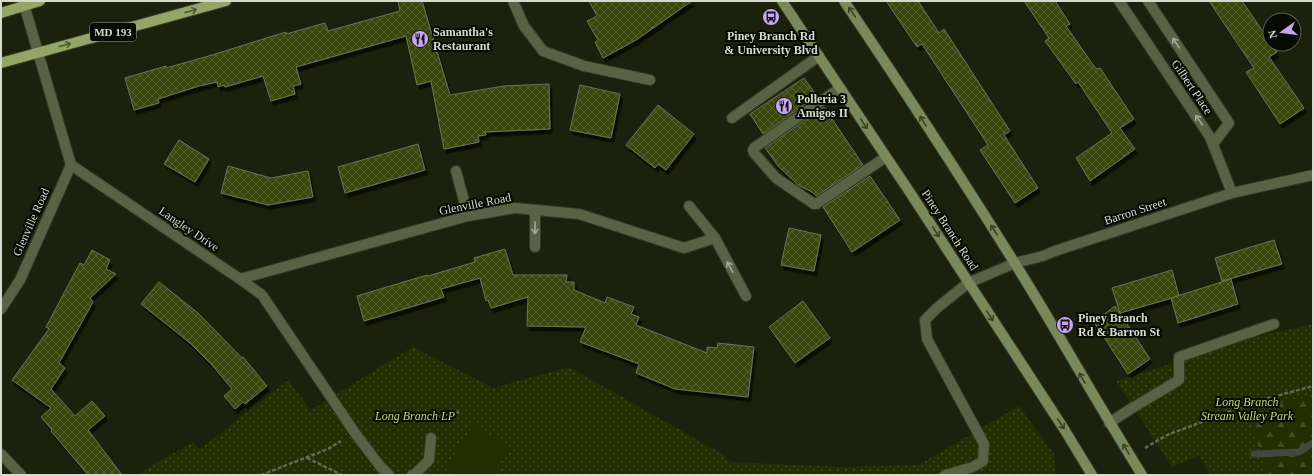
<svg xmlns="http://www.w3.org/2000/svg" width="1314" height="476" viewBox="0 0 1314 476" font-family="'Times New Roman',serif">
<style>
.grass{fill:url(#grass-dots)}
.forest{fill:url(#forest-firs)}
.garden{fill:#232e01}
.lines{fill:none;stroke-linecap:round;stroke-linejoin:round}
.stream{stroke:#43483e;stroke-width:7}
.building{fill:url(#building-cross-hatch);stroke:#6c745c;filter:url(#shadow)}
.service-casing{stroke:#353b27;stroke-width:12}
.minor-casing{stroke:#353b27;stroke-width:12}
.secondary-casing{stroke:#353b27;stroke-width:12}
.primary-casing{stroke:#353b27;stroke-width:12}
.path{stroke:#636957;stroke-width:2.5;stroke-dasharray:4 2;stroke-linecap:butt}
.service{stroke:#586244;stroke-width:10}
.minor{stroke:#586244;stroke-width:10}
.secondary{stroke:#798959;stroke-width:10}
.primary{stroke:#93a668;stroke-width:10}
.oneway{stroke:#4d5836}
.oneway2{stroke:#3a432a}
.oneway3{stroke:#a4ab97}
.labels{text-anchor:middle;stroke-width:4;stroke-linejoin:round;paint-order:stroke}
.shield{fill:#070903;stroke:#989c91;stroke-width:1}
.shield-label{font-size:11px;font-weight:bold;fill:#d6dbce}
.poi-label{font-size:12px;font-weight:bold;fill:#d6dbce;stroke:#070903;text-anchor:start}
.street-label{font-size:12px;fill:#d6dbce;stroke:#070903}
.park-label{font-size:12px;font-style:italic;fill:#bfdd76;stroke:#070903}
</style>
<defs>
<pattern id="grass-dots" width="8" height="8" patternUnits="userSpaceOnUse"><rect width="8" height="8" fill="#232e01"/><path d="M2 2h.1M6 6h.1" fill="none" stroke="#424c25" stroke-width="1.8" stroke-linecap="round"/></pattern>
<pattern id="forest-firs" width="22" height="20" patternUnits="userSpaceOnUse"><rect width="22" height="20" fill="#232e01"/><path d="M5 1l3.5 6h-7zM16 11l3.5 6h-7z" fill="#424c25"/></pattern>
<pattern id="building-cross-hatch" width="8" height="8" patternUnits="userSpaceOnUse"><rect width="8" height="8" fill="#38460a"/><path d="M0 0l8 8M0 8l8-8" fill="none" stroke="#54602c"/></pattern>
<filter id="shadow"><feDropShadow dx="2.5" dy="4.5" stdDeviation="0" flood-color="#0009"/></filter>
</defs>
<rect width="100%" height="100%" fill="#1b210c"/>
<g class="grass">
<path d="M1313 324V475H1210L1199 456 1172 467 1116 381 1258 336Z"/>
<path d="M413 347 493 388 569 367 721 453 731 462 843 467 919 465 1019 406 1054 454 1056 475H136L193 442 200 449 288 380 311 410Z"/>
</g>
<path class="forest" d="M1313 395V475H1267L1248 412Z"/>
<path class="garden" d="M474 424 510 448 493 475H459L446 467Z"/>
<g class="lines">
<path class="stream" d="M1254 454 1299 452 1313 443"/>
</g>
<g class="building">
<path d="M398 1H422L450 95 504 86 549 84 550 129 485 132 486 135 478 136 479 142 444 149 431 81 417 85 406 36 296 67 301 84 293 86 295 94 271 101 263 76 225 87 224 85 218 87 217 82 199 86 158 99 159 103 134 110 125 78 166 66V68L212 55 286 32V34L325 23 328 31 400 11Z"/>
<path d="M589 1H692L636 40 603 58 595 42 598 40 587 21 597 16Z"/>
<path d="M886 1H918L939 33 944 29 1010 131 1004 135 1038 188 1015 203 980 150 988 145 922 44 917 47Z"/>
<path d="M1024 1H1055L1070 24 1066 26 1096 69 1100 68 1134 119 1120 128 1135 149 1090 181 1076 158 1112 133 1078 82 1076 84 1045 41 1049 38Z"/>
<path d="M1209 1H1242L1270 42V44L1277 52 1269 57 1304 108 1280 124 1246 72 1254 68Z"/>
<path d="M804 78 817 96 763 134 750 114Z"/>
<path d="M580 85 620 94 611 138 570 130Z"/>
<path d="M658 105 694 134 666 170 658 164 655 168 626 145Z"/>
<path d="M824 107 863 165 816 196 812 192 798 185 779 167 765 148Z"/>
<path d="M179 140 209 159 195 182 164 164Z"/>
<path d="M418 144 425 170 345 193 338 167Z"/>
<path d="M228 166 271 178 308 171 313 197 268 205 221 193Z"/>
<path d="M870 176 900 220 852 252 823 207Z"/>
<path d="M789 228 821 235 814 271 781 265Z"/>
<path d="M1274 240 1282 264 1222 281 1215 258Z"/>
<path d="M505 249 513 275H567L566 282H574V290L605 303 607 297 634 307 631 314 639 317 636 325 707 353V347L717 348 718 343 754 347 748 397 675 389 636 373 639 364 580 342 586 327 527 326 528 297 491 308 488 300 486 301 480 278 441 289 444 297 364 321 357 296 427 275 428 276 475 262 474 258Z"/>
<path d="M92 250 110 260 106 269 116 274 90 298 93 302 59 363 65 368 51 389 75 416 92 401 105 416 88 430 122 475H88L51 431 52 430 41 417 51 408 12 380 49 329 46 327 80 263 84 265Z"/>
<path d="M1172 270 1179 296 1120 313 1112 288Z"/>
<path d="M1231 279 1238 304 1178 323 1171 298Z"/>
<path d="M159 282 198 313 242 358 243 357 267 386 245 404 243 402 235 409 224 396 232 389 212 365 190 343 141 304Z"/>
<path d="M803 301 830 338 795 363 769 327Z"/>
<path d="M1115 306 1150 359 1128 374 1094 322Z"/>
</g>
<g class="lines">
<g class="service-casing">
<g id="service">
<path d="M513 1 524 26 543 51 584 66 650 80"/>
<path d="M1148 1 1229 123 1213 144"/>
<path d="M840 88 754 148 753 150 754 153 776 178 814 204H816L886 157"/>
<path d="M732 118 819 56"/>
<path d="M456 171 468 216"/>
<path d="M689 206 715 238 746 296"/>
<path d="M535 247V210"/>
<path d="M1109 423 1129 410 1179 380V357L1274 324"/>
<path d="M380 466 389 475"/>
<path d="M412 475 415 474 429 460 431 438"/>
<path d="M945 475 973 467 983 461 984 444 927 339 925 320 937 308 968 283"/>
</g>
</g>
<g class="minor-casing">
<g id="minor">
<path d="M23 1 71 165 240 279 262 295 355 433 380 466"/>
<path d="M1119 1 1210 137 1232 193"/>
<path d="M240 279 468 216 515 208 579 214 684 248 715 238"/>
<path d="M968 283 1015 263 1043 256 1055 251 1232 193 1313 175"/>
<path d="M1 309 20 280 71 165"/>
<path d="M1 454 21 475"/>
</g>
</g>
<g class="secondary-casing">
<g id="secondary">
<path d="M782 1 911 194 1064 429 1092 475"/>
<path d="M844 1C902 87 959 174 1014 262 1058 332 1098 405 1142 475"/>
</g>
</g>
<g class="primary-casing">
<g id="primary">
<path d="M1 13 40 1"/>
<path d="M1 63 226 1"/>
</g>
</g>
<g class="path">
<path d="M426 419 460 412"/>
<path d="M1145 448 1167 435 1258 401 1313 386"/>
<path d="M307 458 342 475"/>
<path d="M261 475 328 449 341 441"/>
</g>
<use href="#service" class="service"/>
<use href="#minor" class="minor"/>
<use href="#secondary" class="secondary"/>
<use href="#primary" class="primary"/>
</g>
<defs><path id="oneway-shaft" d="M-6 0H5M1.5-3L5.5 0L1.5 3" fill="none" stroke-width="1.6" stroke-linecap="round" stroke-linejoin="round"/></defs>
<g class="oneway">
<use href="#oneway-shaft" transform="translate(191 11) rotate(-15)"/>
<use href="#oneway-shaft" transform="translate(65 45) rotate(-15)"/>
</g>
<g class="oneway2">
<use href="#oneway-shaft" transform="translate(852 12) rotate(-124)"/>
<use href="#oneway-shaft" transform="translate(923 121) rotate(-122)"/>
<use href="#oneway-shaft" transform="translate(864 124) rotate(56)"/>
<use href="#oneway-shaft" transform="translate(994 230) rotate(-123)"/>
<use href="#oneway-shaft" transform="translate(936 232) rotate(57)"/>
<use href="#oneway-shaft" transform="translate(990 316) rotate(57)"/>
<use href="#oneway-shaft" transform="translate(1082 378) rotate(-120)"/>
<use href="#oneway-shaft" transform="translate(1061 424) rotate(57)"/>
<use href="#oneway-shaft" transform="translate(1126 449) rotate(-122)"/>
</g>
<g class="oneway3">
<use href="#oneway-shaft" transform="translate(1176 43) rotate(-124)"/>
<use href="#oneway-shaft" transform="translate(1199 120) rotate(-124)"/>
<use href="#oneway-shaft" transform="translate(535 228) rotate(91)"/>
<use href="#oneway-shaft" transform="translate(730 267) rotate(-118)"/>
</g>
<defs>
<g id="bus-disc" transform="scale(0.9)"><circle r="9.5" fill="#c5a7f1" stroke="#070903"/><path d="M-5-6H5V4H4V6H2V4H-2V6H-4V4H-5ZM-3.5-4V0h7V-4ZM-3.5 1.2v1.5H-2V1.2ZM2 1.2v1.5H3.5V1.2Z" fill="#111"/></g>
<g id="restaurant-disc" transform="scale(0.9)"><circle r="9.5" fill="#c5a7f1" stroke="#070903"/><path d="M-5-6h1v4h1v-4h1v4h1v-4h1v5L-1.5 .5V6h-2V.5L-5-1ZM5-6V6H3V1.5H1.5Q1.5-4 5-6Z" fill="#111"/></g>
</defs>
<g fill-rule="evenodd">
<use href="#bus-disc" x="771" y="17"/>
<use href="#restaurant-disc" x="420" y="39"/>
<use href="#restaurant-disc" x="784" y="106"/>
<use href="#bus-disc" x="1065" y="325"/>
</g>
<g class="labels">
<rect class="shield" x="90" y="23" width="46" height="18" rx="3"/>
<g class="shield-label">
<text x="113" y="36">MD 193</text>
</g>
<g class="poi-label">
<text x="433" y="36">Samantha's<tspan x="433" dy="14">Restaurant</tspan></text>
<text x="771" y="40" text-anchor="middle">Piney Branch Rd<tspan x="771" dy="14">&amp; University Blvd</tspan></text>
<text x="797" y="103">Polleria 3<tspan x="797" dy="14">Amigos II</tspan></text>
<text x="1078" y="322">Piney Branch<tspan x="1078" dy="14">Rd &amp; Barron St</tspan></text>
</g>
<g class="street-label">
<text transform="translate(1192 87) rotate(56)" y="4">Gilbert Place</text>
<text transform="translate(475 204) rotate(-11)" y="4">Glenville Road</text>
<text transform="translate(1135 211) rotate(-18)" y="4">Barron Street</text>
<text transform="translate(31 222) rotate(-66)" y="4">Glenville Road</text>
<text transform="translate(189 229) rotate(34)" y="4">Langley Drive</text>
<text transform="translate(950 230) rotate(57)" y="4">Piney Branch Road</text>
</g>
<g class="park-label">
<text x="1247" y="406">Long Branch<tspan x="1247" dy="14">Stream Valley Park</tspan></text>
<text x="415" y="420">Long Branch LP</text>
</g>
</g>
<rect width="1314" height="476" fill="none" stroke="#d6dbce" stroke-width="4"/>
<g transform="translate(1282 32) rotate(256)"><circle r="19" fill="#070903" stroke="#5a5d54"/>
<path d="M0-3L7 15L0 10L-7 15Z" fill="#c5a7f1"/>
<text y="-6" font-size="11" font-weight="bold" text-anchor="middle" fill="#d6dbce">N</text>
</g>
</svg>
